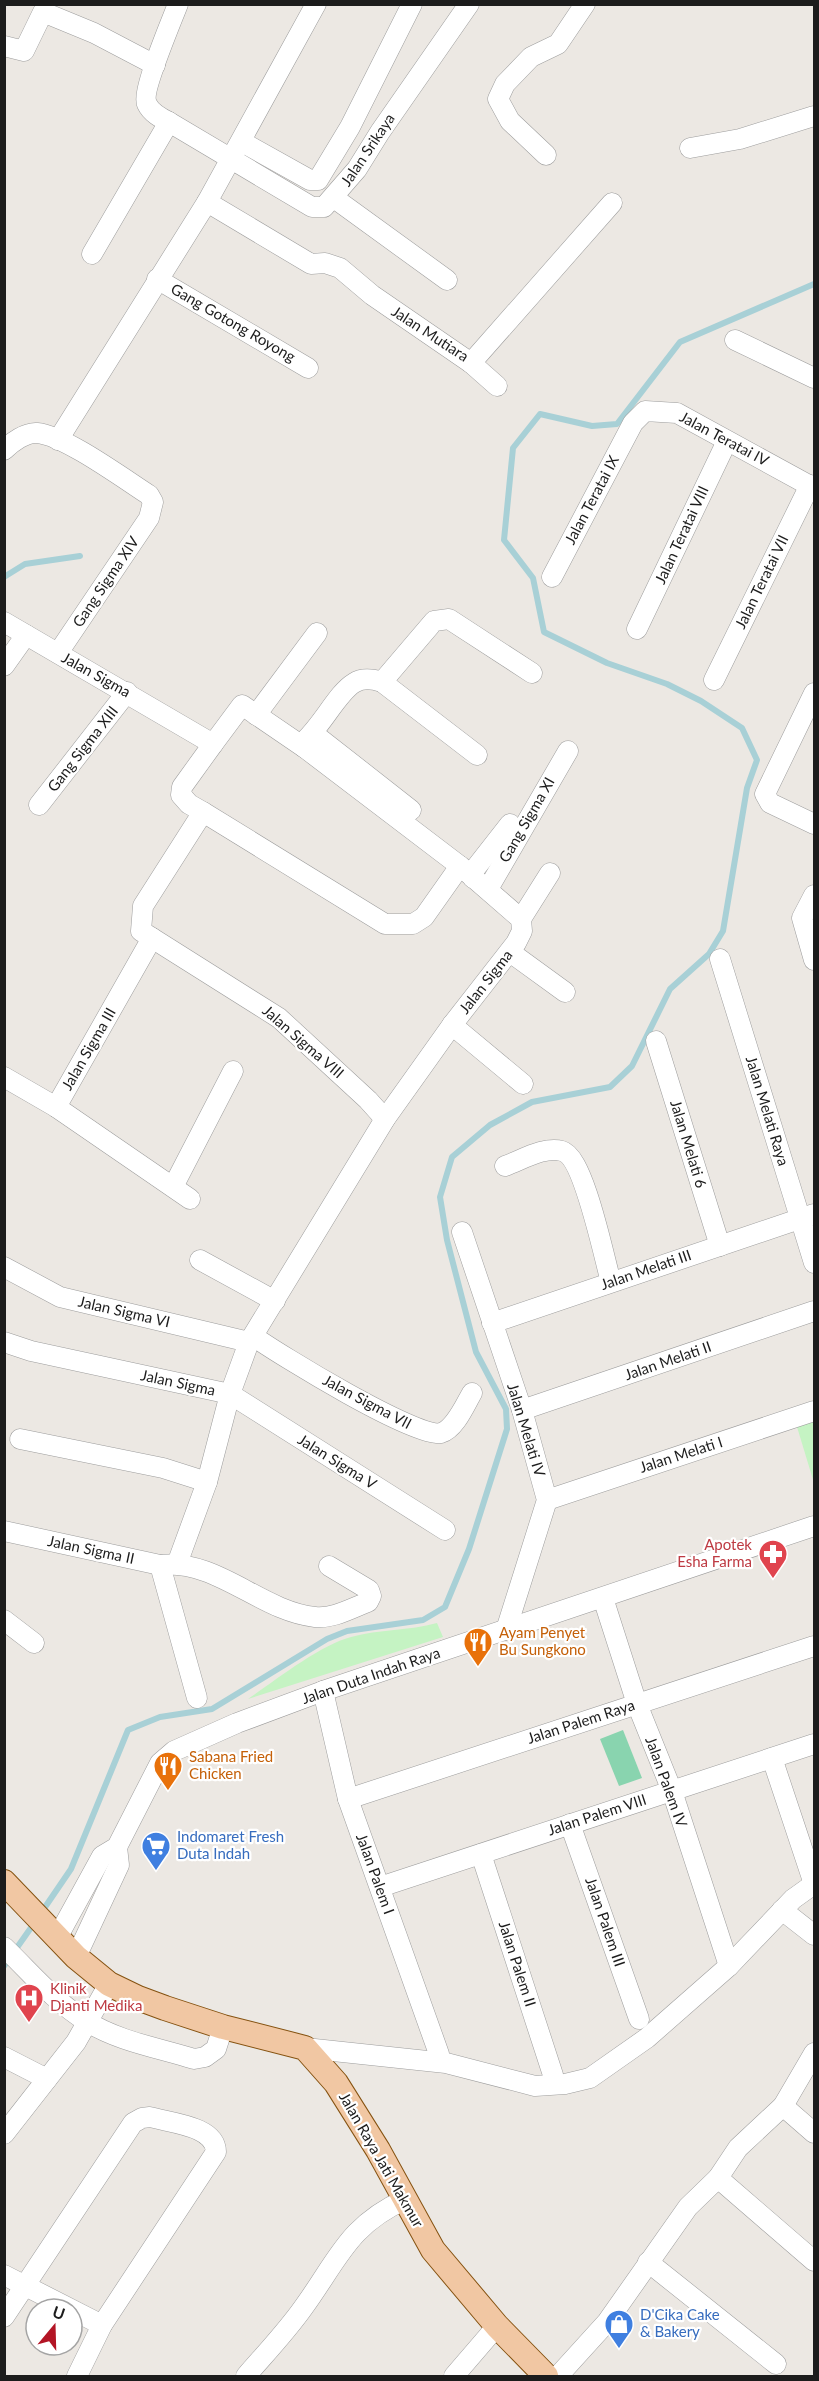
<svg xmlns="http://www.w3.org/2000/svg" width="819" height="2381" viewBox="0 0 819 2381" font-family="Lato,sans-serif">
<style>
.park{fill:#c5f3c3}
.pitch{fill:#89d4af}
.lines{fill:none;stroke-linecap:round;stroke-linejoin:round}
.stream{stroke:#a8d0d6;stroke-width:6}
.minor-casing{stroke:#9d9d9d;stroke-width:21}
.major-casing{stroke:#855210;stroke-width:26}
.minor{stroke:#fff;stroke-width:20}
.major{stroke:#f1c7a3;stroke-width:24}
.labels{text-anchor:middle;stroke-width:4.5;stroke-linejoin:round;paint-order:stroke}
.street-label{font-size:15px;fill:#1c1c1c;stroke:#fff}
.health-label{font-size:15px;fill:#be3a42;stroke:#fff;text-anchor:end}
.food-label{font-size:15px;fill:#c56008;stroke:#fff;text-anchor:start}
.shop-label{font-size:15px;fill:#366cbe;stroke:#fff;text-anchor:start}
</style>
<rect width="100%" height="100%" fill="#ece8e3"/>
<g class="park">
<path d="M814 1411V1483L794 1417Z"/>
<path d="M437 1623 443 1637 248 1699C276 1680 320 1645 351 1637 379 1629 409 1631 437 1623Z"/>
</g>
<path class="pitch" d="M623 1730 642 1778 619 1786 600 1739Z"/>
<g class="lines">
<g class="stream">
<path d="M4 577 25 564 80 556"/>
<path d="M41 1913 71 1869 128 1730 160 1717 212 1709 327 1639 347 1631 423 1620 445 1607 469 1549 507 1429 506 1409 476 1352 447 1240 440 1197 452 1157 490 1125 532 1102 610 1087 632 1066 670 989 709 954 723 931 747 788 757 760 742 728 701 701 667 684 607 663 544 632 533 578 504 540 513 448 540 414 592 426 617 424 680 342 814 284"/>
<path d="M4 1966 35 1922"/>
</g>
<g class="minor-casing">
<g id="minor">
<path d="M178 4C172 20 141 92 147 104 151 113 161 118 169 122L312 207H324L357 169 380 132 469 4"/>
<path d="M4 46 24 51 43 12 94 33 155 65"/>
<path d="M242 142 310 180H318L350 127 412 4"/>
<path d="M690 148 740 139 814 116"/>
<path d="M546 155 510 121 498 99 505 84 531 57 558 44 585 4"/>
<path d="M334 198 447 280"/>
<path d="M207 202 311 264 325 263 340 268 372 295 471 363 612 203"/>
<path d="M92 254 169 122"/>
<path d="M157 279 308 368"/>
<path d="M735 340 814 378"/>
<path d="M471 363 497 386"/>
<path d="M58 440 207 202 316 4"/>
<path d="M4 450C12 442 26 432 37 433 64 435 124 479 149 495L153 502 149 518 58 653"/>
<path d="M552 577 633 423 645 411 677 413 814 488"/>
<path d="M4 622 213 744 242 705 305 748 460 866 521 919 522 931 516 943 452 1025 385 1119 249 1342 230 1394 207 1482 177 1564"/>
<path d="M637 629 727 441"/>
<path d="M4 666 26 635"/>
<path d="M714 680 810 485"/>
<path d="M382 682 434 621 449 619 532 673"/>
<path d="M814 693 765 794 770 803 814 824"/>
<path d="M256 715 317 633"/>
<path d="M314 734 411 810"/>
<path d="M305 748 301 744C321 728 337 693 354 683 363 677 373 679 382 682L477 755"/>
<path d="M39 805 127 692"/>
<path d="M203 812 189 804 181 795 182 787 213 744"/>
<path d="M473 878 474 870 510 824"/>
<path d="M488 889 568 751"/>
<path d="M814 895 802 918 814 960"/>
<path d="M521 919 550 873"/>
<path d="M510 952 565 992"/>
<path d="M720 959 814 1263"/>
<path d="M452 1025 523 1084"/>
<path d="M656 1041 720 1246"/>
<path d="M4 1077 56 1107 190 1199"/>
<path d="M56 1107 152 938"/>
<path d="M385 1119 368 1100 279 1018 141 931 143 906 203 812 385 924H413L424 917 460 866"/>
<path d="M505 1166C522 1160 544 1146 562 1151 584 1157 604 1258 611 1282"/>
<path d="M174 1185 233 1071"/>
<path d="M462 1232 522 1410 547 1500 506 1630"/>
<path d="M200 1260 275 1301"/>
<path d="M4 1267 60 1297 249 1342"/>
<path d="M492 1323 814 1214"/>
<path d="M253 1336C278 1354 417 1439 441 1433 455 1429 465 1405 472 1393"/>
<path d="M4 1342 31 1351 230 1394 445 1530"/>
<path d="M522 1410 814 1311"/>
<path d="M20 1439 163 1468 207 1482"/>
<path d="M547 1500 814 1411"/>
<path d="M4 1531 160 1565C218 1559 260 1611 315 1617 333 1619 352 1608 368 1602L371 1596 369 1590 329 1566"/>
<path d="M160 1565 197 1698"/>
<path d="M603 1598 637 1704 672 1791 729 1966"/>
<path d="M4 1620 34 1643"/>
<path d="M323 1691 348 1799 439 2054"/>
<path d="M772 1758 814 1884"/>
<path d="M348 1799 814 1646"/>
<path d="M570 1824 639 2019"/>
<path d="M481 1854 553 2075"/>
<path d="M380 1887 814 1744"/>
<path d="M782 1910 814 1935"/>
<path d="M57 1938 102 1856 117 1847 160 1763 174 1751 237 1723 323 1691 814 1526"/>
<path d="M4 1947C31 1973 54 2001 86 2021 117 2041 159 2048 194 2059L205 2057 216 2049 223 2027"/>
<path d="M76 1957 119 1865 117 1847"/>
<path d="M305 2048 446 2063 535 2086 565 2084 590 2078 647 2038 729 1966 793 1899 814 1884"/>
<path d="M4 2057 47 2079"/>
<path d="M783 2106 814 2133"/>
<path d="M4 2134 76 2042 109 1984"/>
<path d="M718 2178 814 2261"/>
<path d="M648 2262 776 2364"/>
<path d="M4 2275 102 2325"/>
<path d="M4 2317 133 2123 142 2118 150 2117C171 2123 216 2126 216 2152L102 2325 77 2376"/>
<path d="M246 2376C265 2354 286 2332 303 2308 338 2260 348 2225 406 2199"/>
<path d="M454 2376 497 2326"/>
<path d="M558 2376 607 2322 688 2207 718 2178 738 2148 783 2106 814 2053"/>
</g>
</g>
<g class="major-casing">
<path id="major" d="M4 1882 76 1957 109 1984 138 1998 165 2008 223 2027 305 2048 336 2083 378 2150 433 2250 497 2326 546 2376"/>
</g>
<use href="#minor" class="minor"/>
<use href="#major" class="major"/>
</g>
<defs>
<g id="pharmacy-pin" transform="scale(1.5)"><path d="M0 17L-7.5 6A9.5 9.5 0 1 1 7.5 6Z" fill="#e0444e" stroke="#fff"/><path d="M-2-6h4v4h4v4h-4v4h-4v-4h-4v-4h4Z" fill="#fff"/></g>
<g id="restaurant-pin" transform="scale(1.5)"><path d="M0 17L-7.5 6A9.5 9.5 0 1 1 7.5 6Z" fill="#e8710a" stroke="#fff"/><path d="M-5-6h1v4h1v-4h1v4h1v-4h1v5L-1.5 .5V6h-2V.5L-5-1ZM5-6V6H3V1.5H1.5Q1.5-4 5-6Z" fill="#fff"/></g>
<g id="supermarket-pin" transform="scale(1.5)"><path d="M0 17L-7.5 6A9.5 9.5 0 1 1 7.5 6Z" fill="#3f7fe0" stroke="#fff"/><path d="M-6-5.5h2.5l.6 2H6L4.5 2H-2.5L-4.4-4H-6ZM-1.5 3.2a1.3 1.3 0 1 0 .1 0ZM3 3.2a1.3 1.3 0 1 0 .1 0Z" fill="#fff"/></g>
<g id="hospital-pin" transform="scale(1.5)"><path d="M0 17L-7.5 6A9.5 9.5 0 1 1 7.5 6Z" fill="#e0444e" stroke="#fff"/><path d="M-5-5h3v3.5h4V-5h3V5h-3V1.5h-4V5h-3Z" fill="#fff"/></g>
<g id="shop-pin" transform="scale(1.5)"><path d="M0 17L-7.5 6A9.5 9.5 0 1 1 7.5 6Z" fill="#3f7fe0" stroke="#fff"/><path d="M-5-2.5h2.3a2.7 3.5 0 0 1 5.4 0H5L5.5 6h-11ZM-1.5-2.5h3a1.5 2.3 0 0 0-3 0Z" fill="#fff"/></g>
</defs>
<g fill-rule="evenodd">
<use href="#pharmacy-pin" x="773" y="1554"/>
<use href="#restaurant-pin" x="478" y="1642"/>
<use href="#restaurant-pin" x="168" y="1766"/>
<use href="#supermarket-pin" x="156" y="1846"/>
<use href="#hospital-pin" x="29" y="1998"/>
<use href="#shop-pin" x="619" y="2324"/>
</g>
<g class="labels">
<g class="street-label">
<text transform="translate(368 150) rotate(-56)" y="5">Jalan Srikaya</text>
<text transform="translate(233 323) rotate(30)" y="5">Gang Gotong Royong</text>
<text transform="translate(430 334) rotate(33)" y="5">Jalan Mutiara</text>
<text transform="translate(724 439) rotate(28)" y="5">Jalan Teratai IV</text>
<text transform="translate(592 500) rotate(-62)" y="5">Jalan Teratai IX</text>
<text transform="translate(682 535) rotate(-65)" y="5">Jalan Teratai VIII</text>
<text transform="translate(106 582) rotate(-56)" y="5">Gang Sigma XIV</text>
<text transform="translate(762 582) rotate(-64)" y="5">Jalan Teratai VII</text>
<text transform="translate(96 675) rotate(29)" y="5">Jalan Sigma</text>
<text transform="translate(83 749) rotate(-52)" y="5">Gang Sigma XIII</text>
<text transform="translate(527 820) rotate(-60)" y="5">Gang Sigma XI</text>
<text transform="translate(486 982) rotate(-52)" y="5">Jalan Sigma</text>
<text transform="translate(303 1042) rotate(41)" y="5">Jalan Sigma VIII</text>
<text transform="translate(89 1049) rotate(-60)" y="5">Jalan Sigma III</text>
<text transform="translate(767 1111) rotate(73)" y="5">Jalan Melati Raya</text>
<text transform="translate(688 1144) rotate(73)" y="5">Jalan Melati 6</text>
<text transform="translate(646 1270) rotate(-19)" y="5">Jalan Melati III</text>
<text transform="translate(124 1312) rotate(13)" y="5">Jalan Sigma VI</text>
<text transform="translate(668 1361) rotate(-19)" y="5">Jalan Melati II</text>
<text transform="translate(178 1383) rotate(12)" y="5">Jalan Sigma</text>
<text transform="translate(367 1402) rotate(28)" y="5">Jalan Sigma VII</text>
<text transform="translate(526 1430) rotate(73)" y="5">Jalan Melati IV</text>
<text transform="translate(681 1455) rotate(-18)" y="5">Jalan Melati I</text>
<text transform="translate(337 1462) rotate(32)" y="5">Jalan Sigma V</text>
<text transform="translate(91 1550) rotate(12)" y="5">Jalan Sigma II</text>
<text transform="translate(371 1676) rotate(-19)" y="5">Jalan Duta Indah Raya</text>
<text transform="translate(581 1722) rotate(-18)" y="5">Jalan Palem Raya</text>
<text transform="translate(666 1782) rotate(70)" y="5">Jalan Palem IV</text>
<text transform="translate(597 1815) rotate(-18)" y="5">Jalan Palem VIII</text>
<text transform="translate(375 1874) rotate(70)" y="5">Jalan Palem I</text>
<text transform="translate(605 1922) rotate(71)" y="5">Jalan Palem III</text>
<text transform="translate(517 1964) rotate(72)" y="5">Jalan Palem II</text>
<text transform="translate(381 2160) rotate(60)" y="5">Jalan Raya Jati Makmur</text>
</g>
<g class="health-label">
<text x="752" y="1550">Apotek<tspan x="752" dy="17">Esha Farma</tspan></text>
<text x="50" y="1994" text-anchor="start">Klinik<tspan x="50" dy="17">Djanti Medika</tspan></text>
</g>
<g class="food-label">
<text x="499" y="1638">Ayam Penyet<tspan x="499" dy="17">Bu Sungkono</tspan></text>
<text x="189" y="1762">Sabana Fried<tspan x="189" dy="17">Chicken</tspan></text>
</g>
<g class="shop-label">
<text x="177" y="1842">Indomaret Fresh<tspan x="177" dy="17">Duta Indah</tspan></text>
<text x="640" y="2320">D'Cika Cake<tspan x="640" dy="17">&amp; Bakery</tspan></text>
</g>
</g>
<rect width="819" height="2381" fill="none" stroke="#1c1c1c" stroke-width="12"/>
<g transform="translate(54 2327) rotate(19)"><circle r="28" fill="#ffffff" stroke="#a4a4a4" stroke-width="1.5"/>
<path d="M0-4.5L10 22L0 15L-10 22Z" fill="#b31525"/>
<text y="-9" font-size="16" font-weight="bold" text-anchor="middle" fill="#1c1c1c">U</text>
</g>
</svg>
